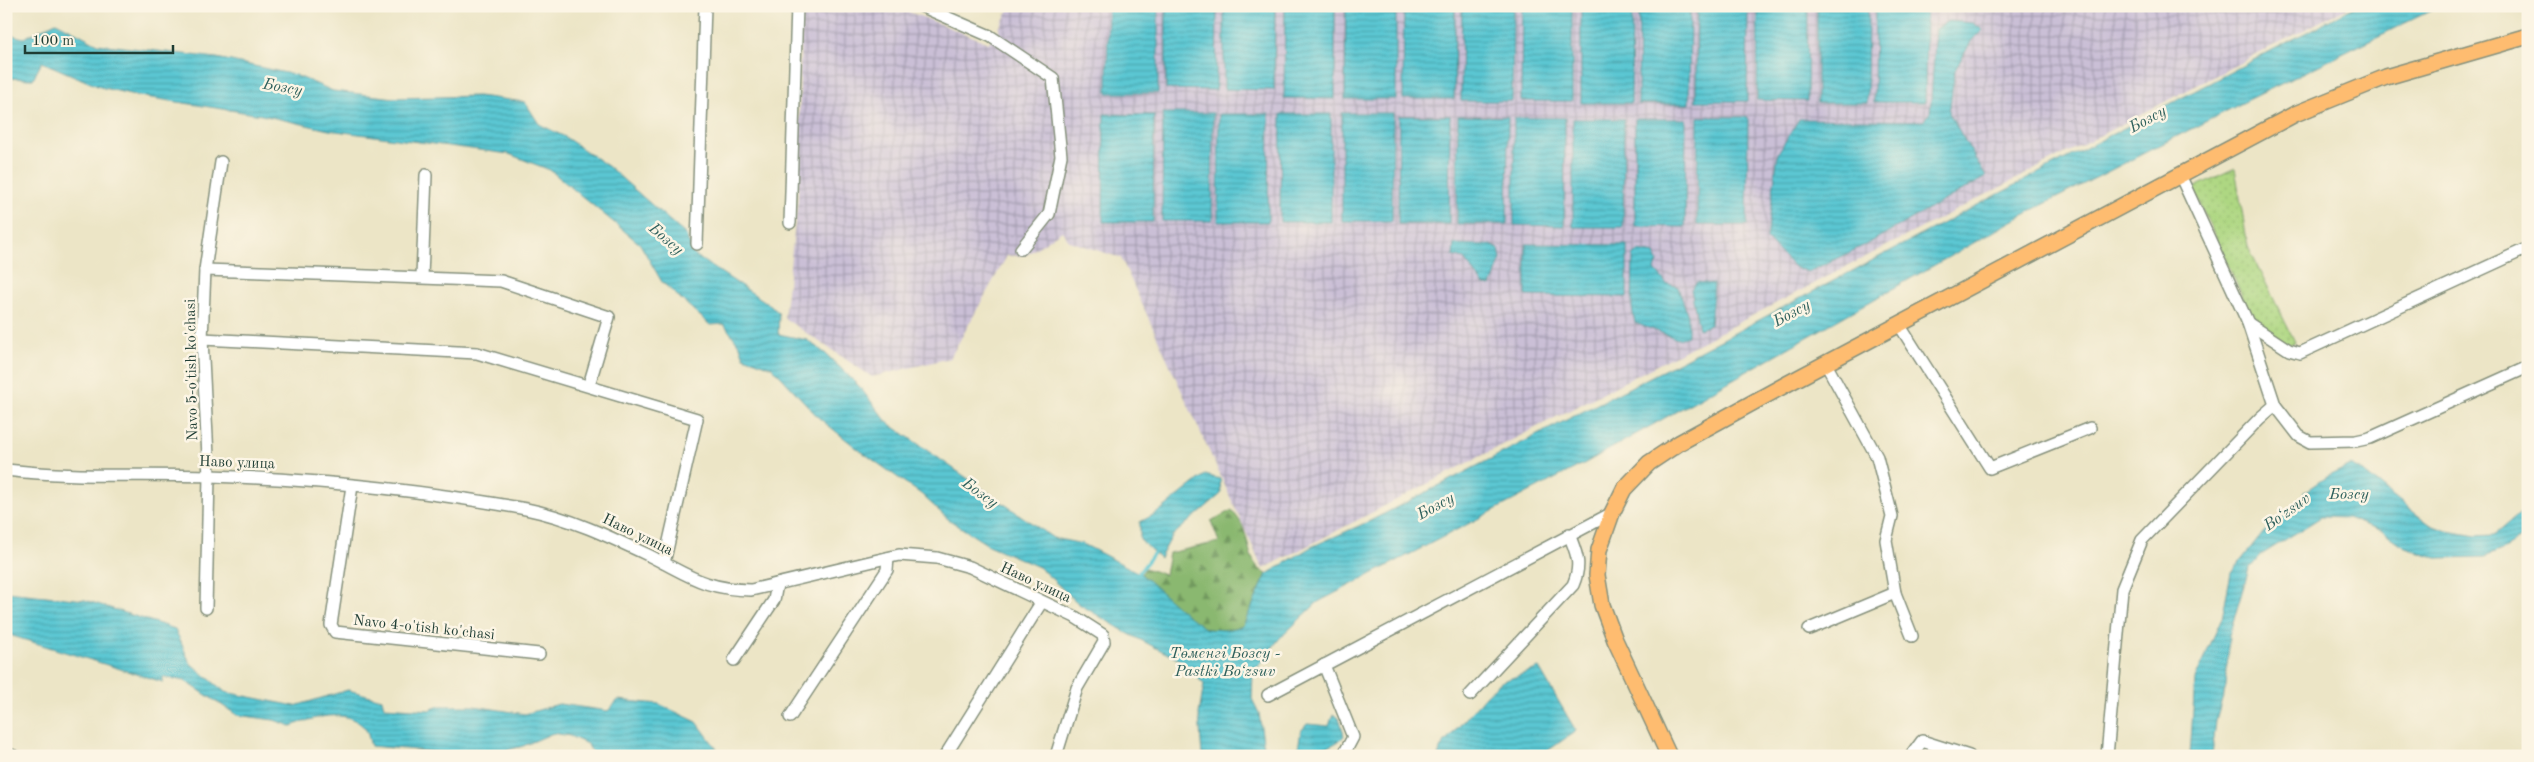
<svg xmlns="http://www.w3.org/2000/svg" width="2534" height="762" viewBox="0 0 2534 762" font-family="'Old Standard TT',serif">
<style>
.industrial{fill:url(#industrial-grid)}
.grass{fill:url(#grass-dots);stroke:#668a5b}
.forest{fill:url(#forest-firs);stroke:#547a52}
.water{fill:url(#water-rules);stroke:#3d8284}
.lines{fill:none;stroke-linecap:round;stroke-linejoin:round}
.stream{stroke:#5bc7d3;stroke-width:3}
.minor-casing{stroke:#86917d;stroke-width:14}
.major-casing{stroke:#86917d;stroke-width:18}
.minor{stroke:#fff;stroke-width:11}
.major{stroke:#febc70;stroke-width:15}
.labels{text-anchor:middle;stroke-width:5;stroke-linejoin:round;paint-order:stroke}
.street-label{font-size:15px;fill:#1f3d34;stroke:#fcf5e5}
.water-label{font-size:16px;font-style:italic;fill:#2e605c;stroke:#fcf5e5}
</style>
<defs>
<pattern id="industrial-grid" width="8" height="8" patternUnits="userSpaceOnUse" patternTransform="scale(1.25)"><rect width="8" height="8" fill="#cabfd6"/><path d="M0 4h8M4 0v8" fill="none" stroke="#a39cae"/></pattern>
<pattern id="grass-dots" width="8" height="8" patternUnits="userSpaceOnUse" patternTransform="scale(1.25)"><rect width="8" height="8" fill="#aed782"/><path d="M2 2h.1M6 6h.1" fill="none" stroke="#95b971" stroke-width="1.8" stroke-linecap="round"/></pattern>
<pattern id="forest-firs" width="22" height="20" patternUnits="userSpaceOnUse" patternTransform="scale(1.25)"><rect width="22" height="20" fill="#8ab870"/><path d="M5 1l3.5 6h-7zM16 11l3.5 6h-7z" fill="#70975d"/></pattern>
<pattern id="water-rules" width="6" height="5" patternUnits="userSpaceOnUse" patternTransform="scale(1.25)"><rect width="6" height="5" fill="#5bc7d3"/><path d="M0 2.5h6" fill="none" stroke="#4ba3ac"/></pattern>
</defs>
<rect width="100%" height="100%" fill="#fcf5e5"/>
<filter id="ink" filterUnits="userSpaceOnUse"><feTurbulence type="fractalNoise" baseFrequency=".02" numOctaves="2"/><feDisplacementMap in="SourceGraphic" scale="10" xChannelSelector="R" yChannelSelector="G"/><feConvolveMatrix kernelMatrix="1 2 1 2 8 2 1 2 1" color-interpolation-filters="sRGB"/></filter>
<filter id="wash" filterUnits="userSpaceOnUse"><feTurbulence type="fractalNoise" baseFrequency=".0096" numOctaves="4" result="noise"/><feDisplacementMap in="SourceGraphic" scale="20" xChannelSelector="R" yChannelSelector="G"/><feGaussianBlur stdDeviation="1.12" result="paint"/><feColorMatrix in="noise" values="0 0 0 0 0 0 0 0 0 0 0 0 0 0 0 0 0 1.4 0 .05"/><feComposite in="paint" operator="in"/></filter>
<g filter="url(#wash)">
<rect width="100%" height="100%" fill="#ece5c6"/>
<path class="industrial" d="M801 6H894L989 43 994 32 999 35V28L1011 6H2350L1263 569 1121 258 1069 241 1062 231 1026 255 1007 256 950 358 872 377 784 318 798 198Z"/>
<path class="grass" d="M2235 168 2248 247 2295 342 2289 345 2254 322 2193 188Z"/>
<path class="forest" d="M1232 510C1235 515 1239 519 1241 523 1251 542 1246 563 1267 574L1243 626C1231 629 1220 631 1208 629 1193 626 1154 585 1141 574L1145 568 1165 575 1169 553 1219 542 1211 521Z"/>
<g class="water">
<path d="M1108 6H1158V93H1107Z"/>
<path d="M1166 6H1217L1216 90 1166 89Z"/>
<path d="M1224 6H1275L1274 90 1224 89Z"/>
<path d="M1285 6H1335V99L1284 98Z"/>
<path d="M1346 6H1396V99H1345Z"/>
<path d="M1404 6H1455L1454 99H1403Z"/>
<path d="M1462 6H1513L1512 101H1461Z"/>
<path d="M1522 6H1572V101H1521Z"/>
<path d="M1581 6H1632L1631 103H1581Z"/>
<path d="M1639 6H1690L1689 104H1638Z"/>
<path d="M1697 6H1748L1747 101H1696Z"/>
<path d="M1758 6H1808L1807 101 1757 100Z"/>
<path d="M1817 6H1868L1867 103H1817Z"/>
<path d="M1875 6H1926L1925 102H1874Z"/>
<path d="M2356 6H2440L2248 100 2021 216 1587 462 1318 602 1279 639 1253 673 1252 699 1259 713 1265 756H1202L1199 714 1204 684 1178 659 1129 634 1079 604 1039 567 988 545 948 519 921 494 858 449 819 418 772 367 744 357 740 346 724 324 710 325 662 282 640 244 550 170 509 154 329 130 262 115 139 96 100 87 42 62 33 79 6 78V34L24 38 56 22 98 44 217 58 295 75 333 91 395 98 478 96 525 102 539 124 565 137 609 167 686 235 694 255 772 306 779 314 778 334 807 340 826 354 858 385 888 423 1053 538 1083 544 1141 574 1187 615 1206 629 1226 630 1243 626 1267 574 1311 547 1370 521 1683 360Z"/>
<path d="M1948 21 1973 23 1983 30 1972 40 1955 70 1949 113 1986 177 1865 245 1808 272 1794 267 1767 239 1778 153 1799 119 1923 121 1930 114 1936 29Z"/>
<path d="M1163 113H1213L1212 221H1162Z"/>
<path d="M1342 113H1393L1392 221H1342Z"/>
<path d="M1104 114 1154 115 1153 222H1103Z"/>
<path d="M1219 114H1269L1268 222H1218Z"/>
<path d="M1281 114H1331V222H1280Z"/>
<path d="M1399 116H1450L1449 224H1398Z"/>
<path d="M1458 116 1508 117 1507 224H1457Z"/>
<path d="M1698 117H1748L1747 225H1697Z"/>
<path d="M1514 118H1565L1564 226 1514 225Z"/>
<path d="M1573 119H1624L1623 227H1573Z"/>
<path d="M1635 119H1686L1685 227 1635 226Z"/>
<path d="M1454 244 1491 245 1499 249 1501 259 1491 286 1484 285 1464 259 1453 256Z"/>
<path d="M1526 244 1627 245V297L1526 296Z"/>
<path d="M1639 251 1655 254 1658 261 1655 270 1666 283 1678 287 1688 316V336L1678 339 1635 323 1632 308 1633 255Z"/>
<path d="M1697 282 1714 284 1710 325 1699 329 1691 289Z"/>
<path d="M2350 466 2361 470 2408 508 2431 525 2447 531 2476 536 2494 535 2528 506V534L2504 549 2485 557 2437 558 2405 547 2383 531 2347 518 2321 517 2261 555 2249 569 2229 635 2226 686 2216 721 2212 756H2190L2195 679 2222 618 2231 573 2264 532 2303 501 2304 492 2326 477Z"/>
<path d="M1205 475 1220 479 1221 494 1172 536 1160 558 1140 540V522L1157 513Z"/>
<path d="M6 592 85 600 175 629 190 663 225 692 295 706 348 690 382 699 384 707 429 710 440 706H474L525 714 559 704 608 711 618 700 659 704 697 722 722 756H595L587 744 570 736 553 733 523 746 486 756 371 746C369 740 368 731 364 727 344 707 313 718 291 726L274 720 237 715 185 681 163 677V682L6 634Z"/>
<path d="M1539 668 1576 731 1540 756H1438L1441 747 1486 695 1501 682Z"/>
<path d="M1333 714 1340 720 1344 736C1331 751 1317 744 1308 756L1297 754 1301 731 1307 724 1329 726Z"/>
</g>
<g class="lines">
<path class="stream" d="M1136 576 1154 553"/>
</g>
</g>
<g filter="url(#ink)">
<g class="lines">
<g class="minor-casing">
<g id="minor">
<path d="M921 6 990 36 1053 78 1061 156 1049 214 1021 249"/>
<path d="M2180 175 2248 323 2275 405 2299 436 2310 442 2356 441 2370 438 2528 367"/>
<path d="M790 223 797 6"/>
<path d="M697 244 705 6"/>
<path d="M205 270 501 281 609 317 589 385"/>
<path d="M422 277 426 175"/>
<path d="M2248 323 2289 350 2300 353 2528 248"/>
<path d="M1900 326 1990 468 2090 428"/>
<path d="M202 339 477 353 697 419 664 563"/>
<path d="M1826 364 1877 457 1892 516 1886 540 1895 593 1912 636"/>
<path d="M6 470C74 478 142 474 210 476 315 479 422 490 526 509 570 518 608 536 648 555 689 575 703 589 751 590L899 555 937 558 970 567 1075 617 1103 635 1104 642 1077 688 1056 756"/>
<path d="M352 486 331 625 335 632 539 654"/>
<path d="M206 608 209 476 202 339 205 270 221 162"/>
<path d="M1809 629 1895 593"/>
<path d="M734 660 774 600 777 584"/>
<path d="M1324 665 1353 737 1343 756"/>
<path d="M1268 695 1612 513"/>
<path d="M1470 695 1573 585C1582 564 1577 555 1569 534"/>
<path d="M790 717 887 570 888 558"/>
<path d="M6 753 14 756"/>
<path d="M945 756 1041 603"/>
<path d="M1911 756 1922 741 1969 756"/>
<path d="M2107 756 2122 589 2142 540 2260 418 2275 405"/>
</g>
</g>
<g class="major-casing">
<path id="major" d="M1669 756 1615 640 1602 605 1597 575 1599 550 1612 513 1624 489 1649 463 1679 443 1785 385 2295 114 2386 77 2528 36"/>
</g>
<use href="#minor" class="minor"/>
<use href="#major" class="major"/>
</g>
</g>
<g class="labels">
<g class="street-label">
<text transform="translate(191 370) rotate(-91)" y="5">Navo 5-o'tish ko'chasi</text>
<text transform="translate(237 462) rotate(2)" y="5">Наво улица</text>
<text transform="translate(638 534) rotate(26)" y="5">Наво улица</text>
<text transform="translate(1036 582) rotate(25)" y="5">Наво улица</text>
<text transform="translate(424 627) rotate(6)" y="5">Navo 4-o'tish ko'chasi</text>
</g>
<g class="water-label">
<text transform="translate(283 86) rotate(10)" y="6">Бозсу</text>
<text transform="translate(2147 118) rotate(-29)" y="6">Бозсу</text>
<text transform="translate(667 238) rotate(41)" y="6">Бозсу</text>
<text transform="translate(1791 312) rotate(-29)" y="6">Бозсу</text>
<text transform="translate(981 492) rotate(36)" y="6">Бозсу</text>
<text x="2349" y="499">Бозсу</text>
<text transform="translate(1435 505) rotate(-29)" y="6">Бозсу</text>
<text transform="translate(2286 511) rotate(-36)" y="6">Boʻzsuv</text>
<text x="1225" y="658">Төменгі Бозсу -<tspan x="1225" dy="18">Pastki Boʻzsuv</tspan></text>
</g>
</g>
<rect width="2534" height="762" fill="none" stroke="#fcf5e5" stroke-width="25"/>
<path d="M25 45v8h148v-8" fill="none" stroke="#1f3d34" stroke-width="2.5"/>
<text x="32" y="45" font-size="15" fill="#1f3d34" stroke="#fcf5e5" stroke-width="4" paint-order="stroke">100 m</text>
</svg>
